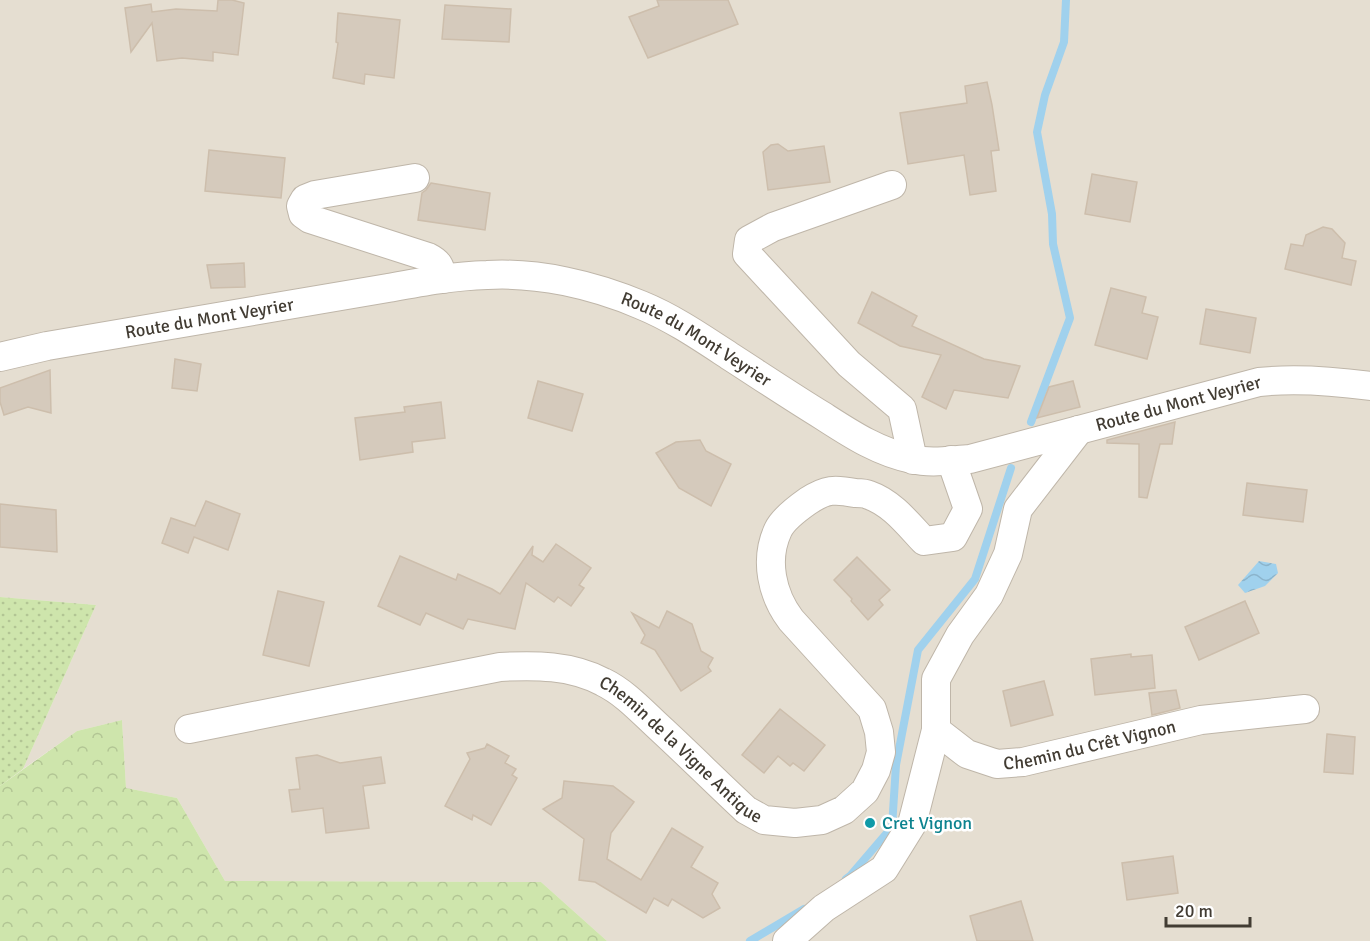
<svg xmlns="http://www.w3.org/2000/svg" width="1370" height="941" viewBox="0 0 1370 941" font-family="Signika,sans-serif">
<style>
.residential{fill:#e5ded1}
.grass{fill:url(#grass-dots)}
.forest{fill:url(#forest-crowns)}
.water{fill:url(#water-waves)}
.lines{fill:none;stroke-linecap:round;stroke-linejoin:round}
.stream{stroke:#a0d1ed;stroke-width:8}
.building{fill:#d5cabc;stroke:#cdbeac;stroke-width:1.5}
.minor-casing{stroke:#bfb6a9;stroke-width:30}
.minor{stroke:#fff;stroke-width:28}
.culture-dot{fill:#0f9aa8;stroke:#fff;stroke-width:2}
.labels{text-anchor:middle;stroke-width:5;stroke-linejoin:round;paint-order:stroke}
.street-label{font-size:18px;fill:#423c33;stroke:#fff}
.culture-label{font-size:18px;fill:#0d838f;stroke:#fff;text-anchor:start}
</style>
<defs>
<pattern id="grass-dots" width="8" height="8" patternUnits="userSpaceOnUse" patternTransform="scale(1.5)"><rect width="8" height="8" fill="#cee5ac"/><path d="M2 2h.1M6 6h.1" fill="none" stroke="#b2c594" stroke-width="1.8" stroke-linecap="round"/></pattern>
<pattern id="forest-crowns" width="20" height="18" patternUnits="userSpaceOnUse" patternTransform="scale(1.5)"><rect width="20" height="18" fill="#cee5ac"/><path d="M2 6a3 3 0 1 1 6 0M12 15a3 3 0 1 1 6 0" fill="none" stroke="#b2c594"/></pattern>
<pattern id="water-waves" width="16" height="10" patternUnits="userSpaceOnUse" patternTransform="scale(1.5)"><rect width="16" height="10" fill="#a0d1ed"/><path d="M0 5q4-4 8 0t8 0" fill="none" stroke="#8bb4cc"/></pattern>
</defs>
<rect width="100%" height="100%" fill="#f1ece3"/>
<path class="residential" d="M0 0H1370V941H607L541 882 225 881 177 798 126 788 122 720 77 731 23 769 96 605 0 597Z"/>
<path class="grass" d="M0 597 96 605 23 769 0 786Z"/>
<path class="forest" d="M122 720 126 788 177 798 225 881 541 882 607 941H0V786L77 731Z"/>
<path class="water" d="M1259 561 1276 564 1278 573 1265 586 1245 593 1238 585Z"/>
<g class="lines">
<g class="stream">
<path d="M1031 422 1070 318 1053 244 1052 214 1037 132 1045 95 1064 42 1066 0"/>
<path d="M846 879 850 876 892 827 896 765 918 650 975 579 1011 468"/>
<path d="M750 941 804 909"/>
</g>
</g>
<g class="building">
<path d="M218 0H232L244 3 238 55 213 52V61L182 58 157 61 152 23 131 52 125 8 151 4 152 12 176 9 217 11Z"/>
<path d="M657 0H728L738 24 648 58 629 17 659 6Z"/>
<path d="M445 5 511 9 509 42 442 39Z"/>
<path d="M338 13 400 20 394 78 365 74 364 84 333 78 338 43 336 42Z"/>
<path d="M987 82 992 105 999 150 991 151 996 191 970 195 964 155 908 164 900 113 967 103 965 86Z"/>
<path d="M778 144 788 151 824 146 830 182 768 190 763 152 771 145Z"/>
<path d="M209 150 285 158 281 198 205 191Z"/>
<path d="M1092 174 1137 182 1130 222 1085 214Z"/>
<path d="M431 183 490 193 485 230 418 220 422 193 426 190Z"/>
<path d="M1323 227 1332 229 1345 243 1342 258 1356 261 1351 285 1285 269 1291 244 1303 246 1306 235Z"/>
<path d="M244 263 245 287 211 288 207 265Z"/>
<path d="M1111 288 1146 297 1142 313 1158 317 1147 359 1095 345Z"/>
<path d="M872 292 917 316 912 326 984 359 1020 366 1008 398 954 390 946 409 922 397 941 355 900 346 858 323Z"/>
<path d="M1206 309 1256 318 1250 353 1200 344Z"/>
<path d="M175 359 201 364 197 391 172 388Z"/>
<path d="M50 370 51 413 28 407 4 415 0 402V388Z"/>
<path d="M538 381 583 394 572 431 528 418Z"/>
<path d="M1073 381 1080 407 1037 418 1049 387Z"/>
<path d="M441 402 445 438 412 442 413 452 360 460 355 418 405 412 404 407Z"/>
<path d="M1175 422 1172 444H1160L1147 498 1139 497V444L1107 443V440Z"/>
<path d="M700 440 706 451 731 464 711 506 679 488 656 453 676 442Z"/>
<path d="M1247 483 1307 490 1303 522 1243 515Z"/>
<path d="M206 501 240 514 228 550 194 537 188 553 162 543 171 518 195 526Z"/>
<path d="M0 504 56 510 57 552 0 547Z"/>
<path d="M556 544 591 568 579 585 584 588 571 606 558 597 554 602 526 583 515 629 468 619 463 629 426 613 420 625 378 606 400 556 456 580 458 574 492 589 500 594 533 546 532 555 543 562Z"/>
<path d="M857 557 890 590 879 600 883 605 868 620 851 601 852 599 834 580Z"/>
<path d="M278 591 324 602 309 666 263 655Z"/>
<path d="M1245 601 1259 633 1199 660 1185 627Z"/>
<path d="M667 611 692 624 701 651 713 658 708 667 711 671 681 691 655 650 641 643 645 635 632 613 659 628Z"/>
<path d="M1131 654V657L1152 655 1155 688 1095 695 1091 659Z"/>
<path d="M1044 681 1053 715 1011 726 1003 691Z"/>
<path d="M1176 690 1180 708 1152 715 1149 693Z"/>
<path d="M780 709 825 745 804 771 793 763 790 766 778 756 764 773 742 755Z"/>
<path d="M1327 734 1355 737 1353 774 1324 772Z"/>
<path d="M487 744 509 756 505 763 516 769 512 775 517 778 491 825 473 815 472 820 445 806 470 759 467 753 485 748Z"/>
<path d="M317 755 340 763 381 757 385 783 363 786 369 828 326 833 323 808 292 812 289 790 300 789 296 758Z"/>
<path d="M564 781 613 786 634 802 611 833 607 859 641 880 672 828 703 847 691 867 718 883 712 894 720 908 703 918 672 899 668 906 654 898 646 913 595 882 579 880 584 839 543 809 562 798Z"/>
<path d="M1173 856 1178 893 1127 900 1122 863Z"/>
<path d="M1021 901 1033 941H977L970 916Z"/>
</g>
<g class="lines">
<g class="minor-casing">
<g id="minor">
<path d="M415 178 315 195 305 199 301 206 303 214 310 219 428 257C440 263 440 267 443 279"/>
<path d="M892 185 773 227 749 240 747 254 849 364 902 409 913 460"/>
<path id="s1" d="M0 357 47 346 388 288C421 282 453 276 487 275 538 272 594 285 641 305 673 318 702 338 731 357 762 377 792 397 823 416 851 434 878 452 912 459 931 464 951 460 970 459L1259 382C1297 378 1333 381 1370 386"/>
<path id="s2" d="M1079 430 1018 509 1008 554 989 595 960 635 936 679V730L967 754 997 764 1023 762 1201 720 1305 709"/>
<path id="s3" d="M189 729 500 667C535 665 571 665 603 682 626 693 644 714 663 731 691 757 718 784 746 810L764 820 795 823 822 820 844 810 865 791 876 770 881 752 879 732 872 709 791 620C772 595 764 560 778 530 783 519 798 508 808 501 826 489 835 489 855 493 859 493 865 493 869 495 892 503 908 524 924 541L953 537 968 509 951 460"/>
<path d="M787 941 824 908 884 869 912 824 936 730"/>
</g>
</g>
<use href="#minor" class="minor"/>
</g>
<circle class="culture-dot" cx="870" cy="823" r="6"/>
<g class="labels">
<g class="street-label">
<text dy="6" stroke="none"><textPath href="#s1" startOffset="213">Route du Mont Veyrier</textPath></text>
<text dy="6" stroke="none"><textPath href="#s1" startOffset="717">Route du Mont Veyrier</textPath></text>
<text dy="6" stroke="none"><textPath href="#s1" startOffset="1239">Route du Mont Veyrier</textPath></text>
<text dy="6" stroke="none"><textPath href="#s2" startOffset="507">Chemin du Crêt Vignon</textPath></text>
<text dy="6" stroke="none"><textPath href="#s3" startOffset="526">Chemin de la Vigne Antique</textPath></text>
</g>
<g class="culture-label">
<text x="882" y="829">Cret Vignon</text>
</g>
</g>
<path d="M1166 917v9h84v-9" fill="none" stroke="#423c33" stroke-width="3"/>
<text x="1175" y="917" font-size="18" fill="#423c33" stroke="#ffffff" stroke-width="4.5" paint-order="stroke">20 m</text>
</svg>
